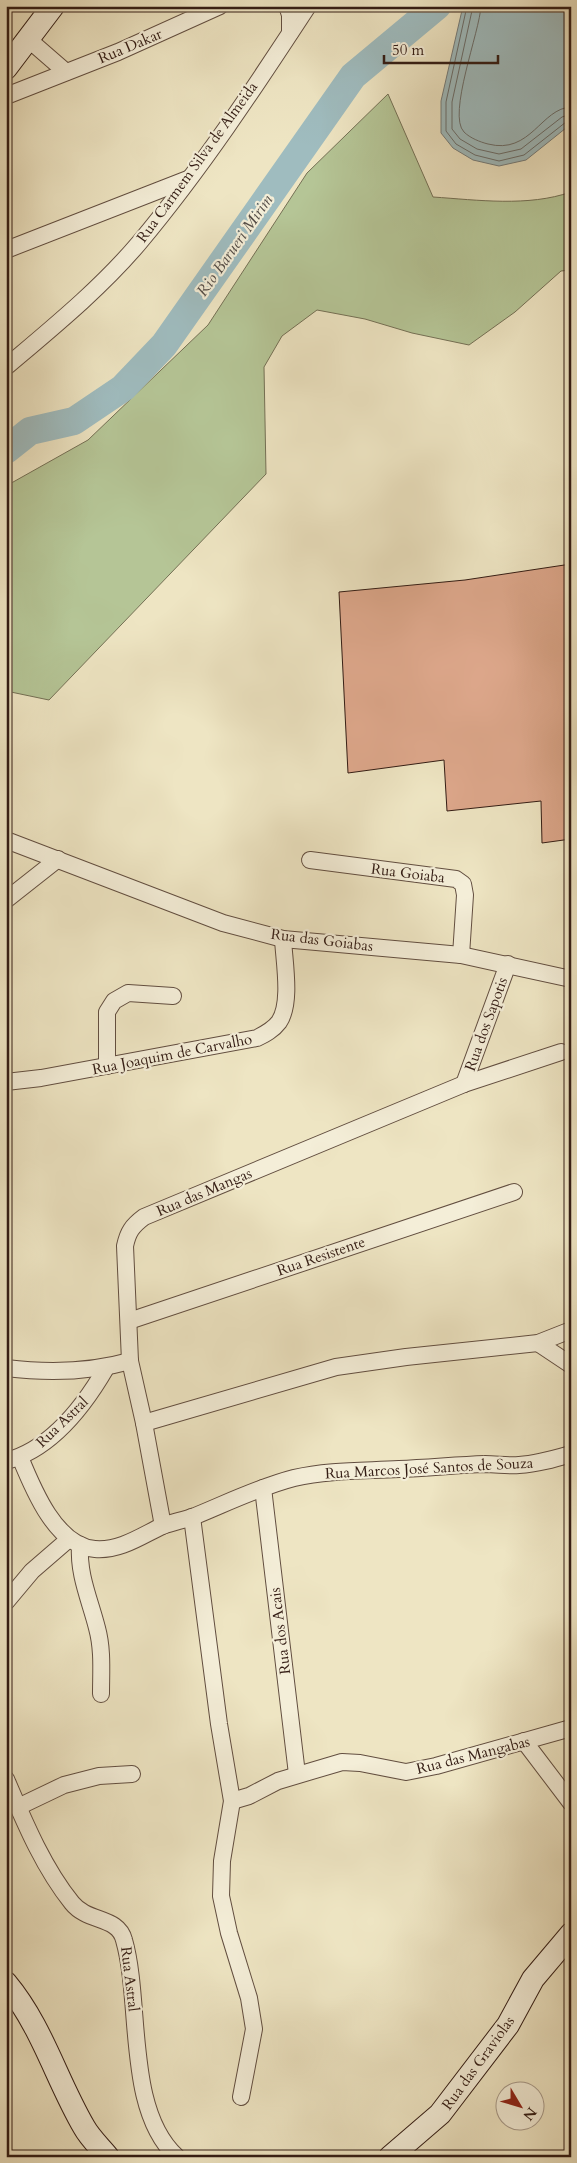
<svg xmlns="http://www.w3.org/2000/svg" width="577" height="2163" viewBox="0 0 577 2163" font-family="Cardo,serif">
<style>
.green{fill:#b5c596;stroke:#747055}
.water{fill:#9fbcbf;stroke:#747c7b}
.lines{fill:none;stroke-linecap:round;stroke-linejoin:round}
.shore{stroke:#696c6a;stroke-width:1}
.river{stroke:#9fbcbf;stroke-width:28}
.building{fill:#dda78b;stroke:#331c14}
.minor-casing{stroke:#624e40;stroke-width:18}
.secondary-casing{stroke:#331c14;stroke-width:24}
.minor{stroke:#f4eed8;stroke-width:16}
.secondary{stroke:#f4eed8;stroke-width:22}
.rail{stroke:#331c14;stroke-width:4;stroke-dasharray:9 9;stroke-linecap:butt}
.labels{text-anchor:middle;stroke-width:4.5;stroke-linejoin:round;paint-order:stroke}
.street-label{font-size:15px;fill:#331c14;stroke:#f4eed8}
.water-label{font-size:16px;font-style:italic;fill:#534c47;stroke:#f4eed8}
</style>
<rect width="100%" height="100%" fill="#eee5c3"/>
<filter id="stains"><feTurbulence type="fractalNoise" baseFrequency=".004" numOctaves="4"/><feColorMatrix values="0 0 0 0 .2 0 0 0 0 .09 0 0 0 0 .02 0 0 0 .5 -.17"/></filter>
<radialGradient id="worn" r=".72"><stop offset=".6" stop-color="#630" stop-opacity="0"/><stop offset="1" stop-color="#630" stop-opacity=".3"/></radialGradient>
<path class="green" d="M388 94 433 197C478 200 528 207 571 192V270L561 271 515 312 469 345 412 333 365 319 317 310 282 336 264 367 266 474 49 700 6 691V486L88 440 208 325 307 173Z"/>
<path class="water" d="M463 6H571V124L526 160 499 166 473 160 453 148 441 133V101Z"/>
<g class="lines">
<g class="shore">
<path d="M467 6 446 102V131L456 144 475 155 499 161 524 155 566 122 571 121"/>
<path d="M473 6 452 102V129L460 139 477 149 499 154 521 149 562 117 571 114"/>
<path d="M481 6C480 31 447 115 464 132 470 138 480 142 488 144 531 155 541 108 571 107"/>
</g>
<path class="river" d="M6 450 30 431 74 421 123 388 164 345 353 76 437 6"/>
</g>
<path class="building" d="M571 564V839L542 843 541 801 447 811 444 760 348 773 339 592 465 580Z"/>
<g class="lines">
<g class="minor-casing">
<g id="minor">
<path d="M287 6 290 15V33"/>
<path d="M28 39 66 72"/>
<path d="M6 96 118 52 220 6"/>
<path d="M6 250 188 179"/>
<path d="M6 367C52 328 100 289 139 243 201 169 255 87 308 6"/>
<path d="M6 840 223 923 283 939 461 955 571 979"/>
<path d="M310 860 456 879 463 884 465 895 461 955"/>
<path d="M6 900 58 859"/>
<path d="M107 1066V1012L114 1001 128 993 173 996"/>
<path d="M6 1082 41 1078 257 1038C265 1034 273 1030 279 1022 292 1003 284 961 283 939"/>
<path d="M464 1084 508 964"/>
<path d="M129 1321 514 1192"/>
<path d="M538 1343 571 1365"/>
<path d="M6 1368C47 1373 91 1372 130 1361"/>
<path d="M144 1423 336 1367 406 1357 538 1343 571 1330"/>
<path d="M20 1457C33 1489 56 1546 95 1549 120 1551 141 1536 162 1526 173 1522 184 1520 195 1516 227 1503 259 1487 294 1478 328 1470 364 1471 399 1469 428 1468 456 1465 485 1464 497 1464 508 1466 519 1465 537 1464 554 1459 571 1454"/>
<path d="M6 1461C52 1449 84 1406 106 1368"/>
<path d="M263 1488 297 1774"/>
<path d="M192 1517 219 1724 232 1801 222 1861 221 1896 229 1933 249 1998 254 2029 241 2097"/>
<path d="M163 1526 144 1423 130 1361 125 1246C128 1232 132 1226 144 1217L464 1084 561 1052"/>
<path d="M80 1545C78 1575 90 1600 97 1628 103 1650 101 1672 101 1694"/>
<path d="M6 1602 32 1571 69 1539"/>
<path d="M524 1741 571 1803"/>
<path d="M6 1779C24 1821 43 1867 72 1903 88 1923 118 1916 124 1940 142 2003 125 2110 177 2157"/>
<path d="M232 1801 249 1796 278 1781 342 1762 360 1763 406 1772 436 1766 571 1728"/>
<path d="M18 1807 64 1785 99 1776 132 1774"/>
</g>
</g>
<g class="secondary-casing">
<g id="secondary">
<path d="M6 68 53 6"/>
<path d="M6 1983C42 2026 56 2079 84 2127 90 2138 100 2147 108 2157"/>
<path d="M390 2157 440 2114 508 2025 533 1979 571 1934"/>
</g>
</g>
<use href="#minor" class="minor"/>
<use href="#secondary" class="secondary"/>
<path class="rail" d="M6 11 9 6"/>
</g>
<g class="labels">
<g class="street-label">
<text transform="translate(130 46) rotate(-23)" y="5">Rua Dakar</text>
<text transform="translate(197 162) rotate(-54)" y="5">Rua Carmem Silva de Almeida</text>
<text transform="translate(408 873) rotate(7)" y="5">Rua Goiaba</text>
<text transform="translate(322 940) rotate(7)" y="5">Rua das Goiabas</text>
<text transform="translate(486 1024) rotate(-70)" y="5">Rua dos Sapotis</text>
<text transform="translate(172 1054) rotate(-11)" y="5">Rua Joaquim de Carvalho</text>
<text transform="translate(204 1192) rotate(-23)" y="5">Rua das Mangas</text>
<text transform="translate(321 1256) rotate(-19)" y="5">Rua Resistente</text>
<text transform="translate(62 1422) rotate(-44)" y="5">Rua Astral</text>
<text transform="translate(429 1468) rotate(-3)" y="5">Rua Marcos José Santos de Souza</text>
<text transform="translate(280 1631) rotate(-97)" y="5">Rua dos Acais</text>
<text transform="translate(473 1755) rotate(-14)" y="5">Rua das Mangabas</text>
<text transform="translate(130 1979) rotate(83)" y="5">Rua Astral</text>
<text transform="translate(478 2063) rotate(-54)" y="5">Rua das Graviolas</text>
</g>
<g class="water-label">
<text transform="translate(234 245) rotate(-55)" y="6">Rio Barueri Mirim</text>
</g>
</g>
<rect width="577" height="2163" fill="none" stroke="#eee5c3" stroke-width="25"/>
<rect x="8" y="8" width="562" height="2148" fill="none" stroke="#331c14" stroke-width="2.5"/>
<rect x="12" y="12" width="552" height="2138" fill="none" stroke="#331c14"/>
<g transform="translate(520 2106) rotate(128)"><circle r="24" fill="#f4eed8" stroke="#a79a8a"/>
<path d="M0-4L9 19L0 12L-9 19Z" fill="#8f2418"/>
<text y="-8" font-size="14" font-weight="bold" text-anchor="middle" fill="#331c14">N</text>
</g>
<path d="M384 55v8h114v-8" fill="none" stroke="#331c14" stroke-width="2.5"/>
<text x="392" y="55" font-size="15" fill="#331c14" stroke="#f4eed8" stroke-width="4" paint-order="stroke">50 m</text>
<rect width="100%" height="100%" filter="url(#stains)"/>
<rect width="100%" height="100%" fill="url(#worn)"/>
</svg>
